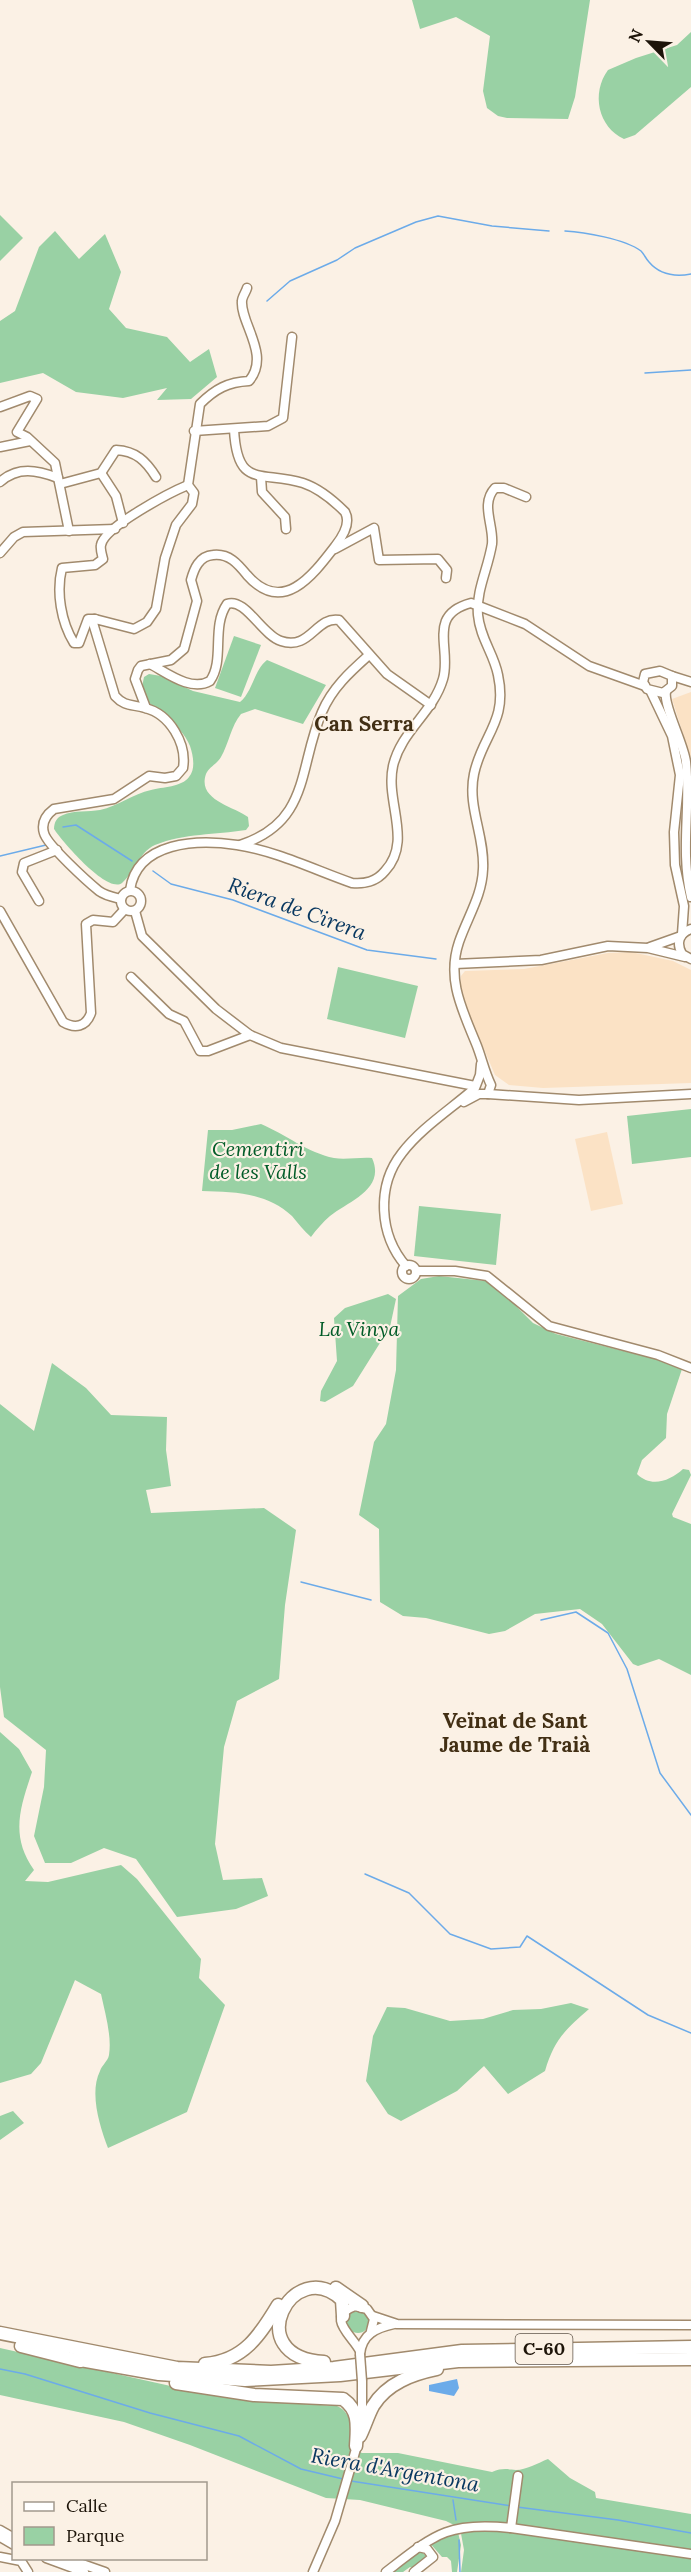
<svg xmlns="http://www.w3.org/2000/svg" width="691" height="2572" viewBox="0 0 691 2572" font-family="Lora,serif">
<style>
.built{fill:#fbe2c5}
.green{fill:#99d1a4}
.water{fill:#6cabe9}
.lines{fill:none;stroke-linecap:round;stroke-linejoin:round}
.stream{stroke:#6cabe9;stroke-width:1.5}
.minor-casing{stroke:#a18a6d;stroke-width:11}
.highway-casing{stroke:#a18a6d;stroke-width:15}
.minor{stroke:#fff;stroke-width:8}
.highway{stroke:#fff;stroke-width:12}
.minor-bridge-casing{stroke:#a18a6d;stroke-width:11;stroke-linecap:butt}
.minor-bridge{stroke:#fff;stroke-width:8}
.labels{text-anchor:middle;stroke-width:4.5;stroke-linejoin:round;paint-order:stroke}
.shield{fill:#fbf1e5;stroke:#60564b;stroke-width:1.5}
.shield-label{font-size:18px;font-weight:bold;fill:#1d1409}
.park-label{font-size:20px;font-style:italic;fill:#005b27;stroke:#fbf1e5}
.neighbourhood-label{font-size:21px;font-weight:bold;fill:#422f14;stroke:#fbf1e5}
.water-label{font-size:21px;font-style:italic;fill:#093860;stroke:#fbf1e5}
</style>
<rect width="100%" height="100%" fill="#fbf1e5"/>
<g class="built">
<path d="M691 692V759L672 699Z"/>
<path d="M631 952 673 961 691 970V1083L543 1088 509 1085 495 1075 464 1002 460 984 461 976 465 971 524 969 608 953Z"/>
<path d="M607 1132 623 1204 591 1211 575 1139Z"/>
</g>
<g class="green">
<path d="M412 0H590L575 97 568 119 507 118 498 116 487 108 483 91 490 36 456 17 420 29Z"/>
<path d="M691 32V87L635 135 624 139C598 127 591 93 608 70L636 58 677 45Z"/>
<path d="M0 215 23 238 0 261Z"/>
<path d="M55 231 79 259 105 234 121 272 109 309 126 328 167 337 190 362 209 349 217 377 191 399 157 400 167 388 123 398 76 392 43 373 0 383V321L15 311 39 247Z"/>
<path d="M234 636 261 645 241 697 215 688Z"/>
<path d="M267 660 326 685 303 724 255 709 241 714C231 726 229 743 221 757 217 764 209 767 206 774 197 800 233 806 248 817L249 826 246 830C215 835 185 833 155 845 138 853 135 872 122 883 107 894 62 841 54 829 54 822 57 817 63 815 73 810 89 812 100 810 118 806 133 794 151 790 162 787 182 787 189 777 196 769 193 755 190 746 181 722 153 713 141 692L144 677 149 674 161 676 193 691 240 702C253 691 254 670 267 660Z"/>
<path d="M338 967 418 986 405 1038 327 1019Z"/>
<path d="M691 1109V1157L632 1164 627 1116Z"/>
<path d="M261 1124C285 1134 308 1153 334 1158 345 1160 360 1157 372 1158 386 1189 349 1201 330 1216 323 1222 316 1230 311 1237 304 1231 298 1223 292 1216 266 1192 234 1192 202 1191L208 1130H232Z"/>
<path d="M419 1206 501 1214 496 1265 414 1256Z"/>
<path d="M439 1276 486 1281 499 1289 533 1323 556 1334 683 1366 667 1414 666 1438 642 1460 637 1474C651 1488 670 1481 683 1469L689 1470 691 1475 672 1514 673 1517 691 1524V1675L659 1659 638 1666 633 1664 602 1624 580 1609 535 1614 505 1631 489 1634 426 1618 403 1616 380 1602 379 1529 359 1515 374 1442 386 1424 396 1370 398 1296 421 1279Z"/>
<path d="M388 1294 396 1299 390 1327 353 1386 325 1402 320 1401 321 1391 337 1361 334 1318 345 1308Z"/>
<path d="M52 1363 86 1388 111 1415 167 1417 166 1450 171 1486 146 1490 151 1513 264 1508 296 1530 285 1605 279 1679 237 1701 224 1747 215 1844 223 1880 262 1878 268 1896 236 1909 177 1917 136 1859 104 1848 71 1863H45L34 1836 44 1787 46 1750 4 1717 0 1687V1404L34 1431Z"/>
<path d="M0 1732 19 1749 32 1772C20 1808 10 1836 34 1870L25 1881 48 1882 121 1865 137 1879 201 1959 199 1978 225 2005 187 2112 108 2148C100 2127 89 2093 100 2071 102 2065 108 2061 109 2055 112 2036 105 2013 101 1994L75 1980 41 2063 31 2074 0 2083Z"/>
<path d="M571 2003 589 2009C565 2030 554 2040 545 2071L508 2094 484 2066 457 2091 401 2121 388 2114 366 2081 373 2036 387 2007 405 2008 450 2021 483 2019 513 2010 541 2009Z"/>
<path d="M13 2111 24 2123 0 2140V2116Z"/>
<circle cx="358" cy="2322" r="11"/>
<path d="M0 2348 202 2393 254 2401 337 2406C354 2414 350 2430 351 2447L362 2453H398L492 2472C502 2468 506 2469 516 2470 526 2470 538 2463 548 2459L570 2478 595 2492 596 2498 691 2514V2572H461L464 2550 460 2528 446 2521 360 2500 326 2498 190 2445 124 2422 0 2395Z"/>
<path d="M457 2528 461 2545 457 2572H452L451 2561 447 2557H442L428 2541Z"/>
<path d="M419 2549 426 2556 413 2568 410 2567 403 2572H389Z"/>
</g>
<path class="water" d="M457 2379 459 2388 454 2396 429 2391V2385Z"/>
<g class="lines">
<g class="stream">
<path d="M565 231C584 232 625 239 641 251 644 254 646 259 649 262 660 275 675 277 691 274"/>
<path d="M267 301 290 281 337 260 355 248 416 222 438 216 492 226 549 231"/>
<path d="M645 373 691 370"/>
<path d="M63 827 76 825 132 861"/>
<path d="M0 856 46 845"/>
<path d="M153 871 171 884 233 900 367 950 436 959"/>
<path d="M301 1582 371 1600"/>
<path d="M541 1620 576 1612 608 1633 627 1669 660 1773 691 1815"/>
<path d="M365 1874 409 1893 450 1934 491 1949 520 1947 527 1936 648 2015 691 2033"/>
<path d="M0 2369 25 2374 150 2413 239 2436 301 2469 343 2479"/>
<path d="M351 2481 512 2506"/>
<path d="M453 2500 456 2520"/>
<path d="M517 2507 618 2520 691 2533"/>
<path d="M459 2540 460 2572"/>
</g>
<g class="minor-casing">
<g id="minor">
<path d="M0 407 30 396 37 399 17 432 27 437 55 463 69 531"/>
<path d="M194 431 268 426 283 418 292 337"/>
<path d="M0 447 30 441"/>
<path d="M101 473 116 496 123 523"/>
<path d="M261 477 262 492 285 517 286 529"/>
<path d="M0 482C18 466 37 470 58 478"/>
<path d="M60 484 101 473 116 450C136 451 146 461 156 477"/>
<path d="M335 549 374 528 379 560 438 559 447 570 446 578"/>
<path d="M0 553 14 537 23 532 115 529"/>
<path d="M95 619H88L79 643H74C61 622 56 592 62 568L95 565 103 559C102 555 100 549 101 545 104 527 171 492 188 485"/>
<path d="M150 664C167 673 191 692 210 681 225 660 211 627 227 604 245 597 262 635 281 641 310 651 316 616 339 620L387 674 431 705"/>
<path d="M660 671 672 676V686L663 693 647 689 643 682 645 674Z"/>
<path d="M672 676 691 682"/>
<path d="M651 692 672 736 680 775 674 832 675 865 684 906 682 934"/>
<path d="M666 692C663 705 684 744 686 762 691 808 680 849 691 897"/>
<path d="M146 708 135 679 138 670 141 666 171 660 184 649 197 601 191 580C194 569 199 556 213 555 229 553 238 564 247 575 283 616 313 575 336 545 343 536 351 523 345 512 334 501 318 488 303 483 261 470 237 490 234 429"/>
<path d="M240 845C311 822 298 767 322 712 332 688 350 672 369 655"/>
<path d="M130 890C137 841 198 839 237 845 276 851 315 870 352 883 365 884 376 882 385 871 413 841 385 802 393 766 401 731 433 713 443 679 452 649 426 615 471 603L525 624 589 666 645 686"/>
<circle cx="131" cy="901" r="10"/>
<path d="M121 899C113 897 106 896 99 891 88 882 47 845 44 833 41 823 46 815 54 809L114 799 149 776 165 778 176 776 183 768C187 744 170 714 145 708 132 704 125 707 115 696L93 623 95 619 134 629 147 622 156 609 165 558 176 525 192 504 194 493 188 485 200 404C215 389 228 382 249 381 271 355 240 323 242 301 242 297 246 292 247 288"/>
<path d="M39 901 22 872 24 863 57 850"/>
<path d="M0 911 63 1022C75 1029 86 1027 91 1013L86 924 93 920 113 922 125 909"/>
<path d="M135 911 142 936 216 1009 250 1035 281 1048 475 1086"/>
<path d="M691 929C679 933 676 943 682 954L691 959"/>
<path d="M650 947 681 936"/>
<path d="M455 964 541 960 608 946 648 948 685 957"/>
<path d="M131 977 169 1014 184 1021 200 1051H208L250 1035"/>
<path d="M488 1094 491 1085C485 1073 482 1059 477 1046 463 1011 446 980 459 942 468 916 482 896 483 869 485 836 467 807 474 774 482 735 508 722 498 675 494 654 480 638 478 615 476 590 488 569 492 544 494 525 480 504 495 488H504L526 497"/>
<path d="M464 1102 479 1094H488L579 1100 691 1094"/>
<circle cx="409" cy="1272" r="7"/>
<path d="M406 1266C379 1235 376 1186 402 1153 421 1128 451 1109 475 1088L480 1075 481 1064"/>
<path d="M416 1271H455L487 1276 549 1326 658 1355 691 1368"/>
<path d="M373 2316 397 2324 691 2325"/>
<path d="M360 2351C353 2336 324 2317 355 2306L367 2309 374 2319 371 2331"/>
<path d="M360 2354C362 2334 376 2328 394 2324"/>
<path d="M362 2381V2424"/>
<path d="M511 2528 518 2476"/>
<path d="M0 2530 14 2538"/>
<path d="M0 2537 14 2545"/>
<path d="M0 2557 21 2561 28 2572"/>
<path d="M46 2558 84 2572"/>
<path d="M65 2558 105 2572"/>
<path d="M313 2572 335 2521 358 2442"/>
<path d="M386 2572C434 2535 448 2521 511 2528L691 2554"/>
<path d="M414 2572 433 2557 427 2549 418 2547"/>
</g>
</g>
<g class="highway-casing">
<g id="highway">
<path d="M336 2288 362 2306"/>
<path d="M0 2333 177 2368 271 2372 334 2368 462 2351 691 2347"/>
<path d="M21 2346 80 2361"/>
<path d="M75 2359 159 2374 245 2380 340 2375 458 2361 691 2359"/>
<path d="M324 2362C238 2357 293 2253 342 2300L343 2316"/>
<path d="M205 2364C244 2361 260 2335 278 2305"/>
<path d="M176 2383 254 2395 343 2399C360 2411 357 2427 356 2446"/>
<path d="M360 2436C365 2426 368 2415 373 2406 387 2383 413 2374 437 2369"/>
</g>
</g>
<use href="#minor" class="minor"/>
<use href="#highway" class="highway"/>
<g class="minor-bridge-casing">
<path id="minor-bridge" d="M360 2354 362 2381"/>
</g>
<use href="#minor-bridge" class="minor-bridge"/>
</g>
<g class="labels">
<rect class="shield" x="515.5" y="2334" width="57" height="30" rx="4.5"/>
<g class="shield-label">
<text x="544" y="2355">C-60</text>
</g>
<g class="park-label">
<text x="258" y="1156">Cementiri<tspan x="258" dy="23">de les Valls</tspan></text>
<text x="359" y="1336">La Vinya</text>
</g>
<g class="neighbourhood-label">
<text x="364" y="731">Can Serra</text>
<text x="515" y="1728">Veïnat de Sant<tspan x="515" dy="24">Jaume de Traià</tspan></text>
</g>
<g class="water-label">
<text transform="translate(297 909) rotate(20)" y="7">Riera de Cirera</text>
<text transform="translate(395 2470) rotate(10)" y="7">Riera d'Argentona</text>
</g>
</g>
<rect x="12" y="2482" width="195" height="78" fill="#fbf1e5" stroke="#a2998d" stroke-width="1.5"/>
<rect x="24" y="2502" width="30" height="9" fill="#ffffff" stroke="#a2998d" stroke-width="1.5"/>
<text x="66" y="2512" font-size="18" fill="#1d1409">Calle</text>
<rect x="24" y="2527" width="30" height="18" fill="#99d1a4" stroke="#a2998d" stroke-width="1.5"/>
<text x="66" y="2542" font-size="18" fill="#1d1409">Parque</text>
<g transform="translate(649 42) rotate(295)" stroke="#fbf1e5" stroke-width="4.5" paint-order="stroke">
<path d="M0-4.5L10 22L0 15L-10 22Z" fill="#1d1409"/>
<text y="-9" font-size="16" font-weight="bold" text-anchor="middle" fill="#1d1409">N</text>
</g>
</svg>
